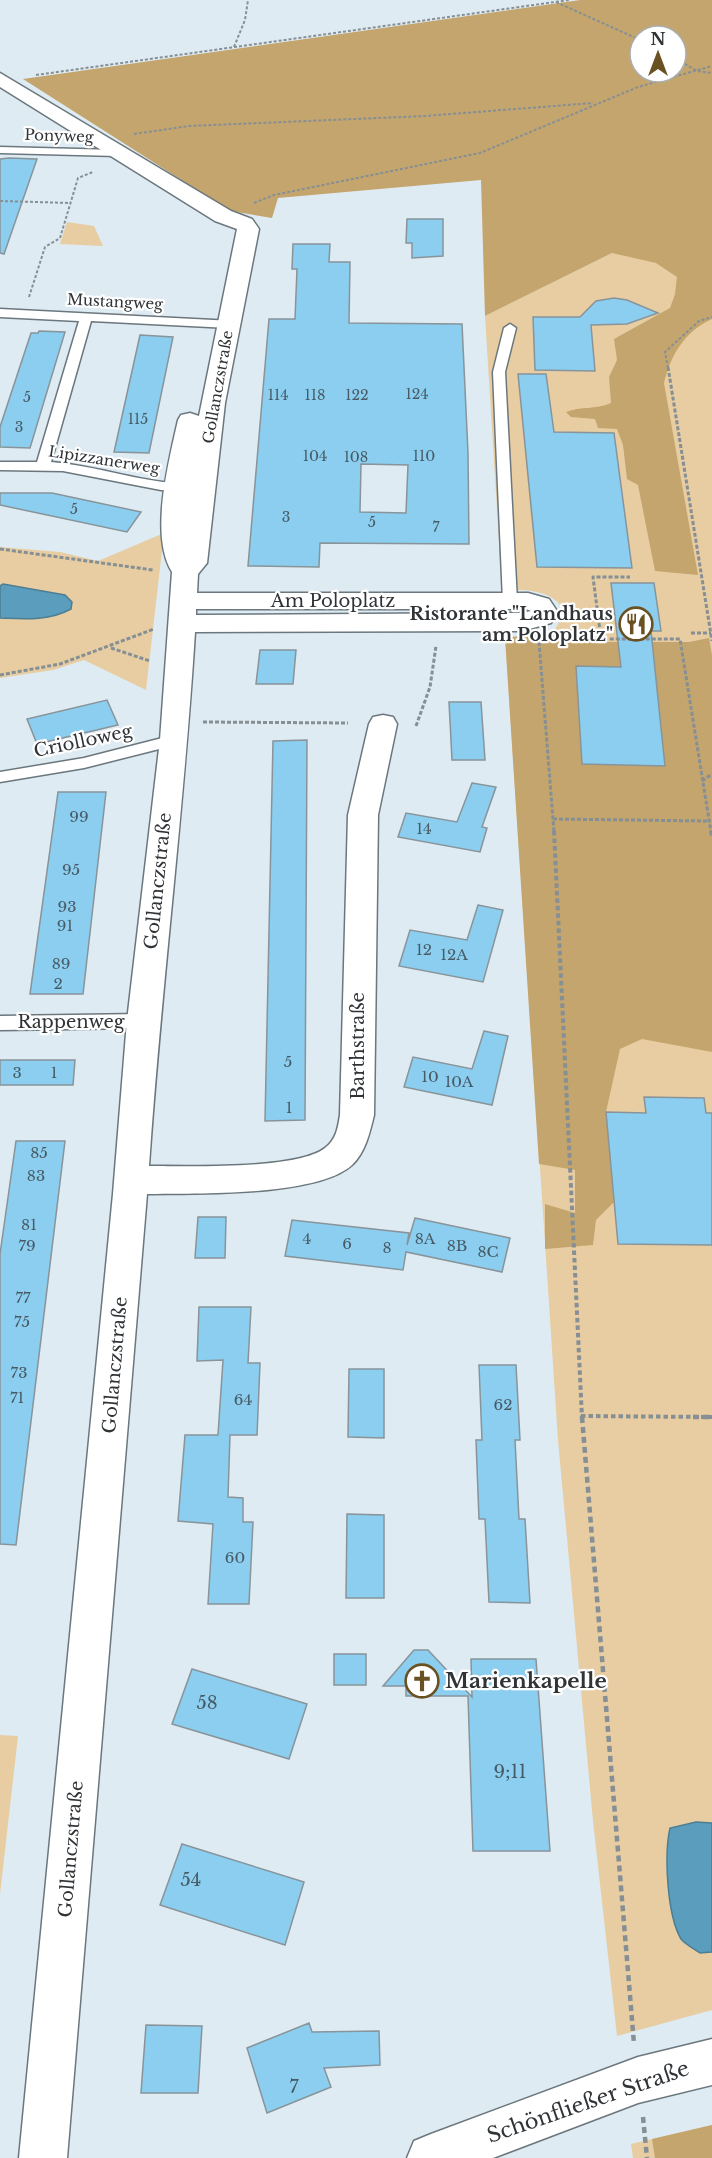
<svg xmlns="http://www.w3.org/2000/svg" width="712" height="2158" viewBox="0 0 712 2158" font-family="'Libre Baskerville',serif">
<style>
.green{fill:#e7cda1}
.forest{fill:#c4a56d;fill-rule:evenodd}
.water{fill:#5a9dbc;stroke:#4d7e94;stroke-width:1.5}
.building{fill:#8bceef;stroke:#88949a;stroke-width:1.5;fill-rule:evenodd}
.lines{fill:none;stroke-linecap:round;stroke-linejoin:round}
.service-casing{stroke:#6b777d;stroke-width:3}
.minor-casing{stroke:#6b777d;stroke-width:3}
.path-far3{stroke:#868f94;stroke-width:2;stroke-dasharray:3 2;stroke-linecap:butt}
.path-far2{stroke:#868f94;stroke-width:3;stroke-dasharray:4 2;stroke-linecap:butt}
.path-far1{stroke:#868f94;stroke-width:4;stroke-dasharray:4.5 3;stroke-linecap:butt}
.path{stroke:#868f94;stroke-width:4.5;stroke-dasharray:6 4;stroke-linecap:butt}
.service{fill:#fff;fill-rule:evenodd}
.minor{fill:#fff;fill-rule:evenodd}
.labels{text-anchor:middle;stroke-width:4.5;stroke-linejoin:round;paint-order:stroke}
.far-number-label{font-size:14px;fill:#475a65}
.far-street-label{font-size:15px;fill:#303437;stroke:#fff}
.number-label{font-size:15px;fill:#475a65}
.street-label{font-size:18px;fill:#303437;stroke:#fff}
.poi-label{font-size:18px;font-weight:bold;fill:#303437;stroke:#fff;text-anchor:end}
.near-number-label{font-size:18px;fill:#475a65}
.near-poi-label{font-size:21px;font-weight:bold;fill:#303437;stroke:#fff;text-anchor:start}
.near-street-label{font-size:21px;fill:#303437;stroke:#fff}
</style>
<rect width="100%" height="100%" fill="#deebf2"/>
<g class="green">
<path d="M712 218V2010L617 2036 593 1821 558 1440 505 637 532 636 554 631 564 614C558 589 522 589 502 590L485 316 612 253Z"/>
<path d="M67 222 94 226 103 246 60 244Z"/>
<path d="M164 533 146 690 84 660 53 670 0 678V547L60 552 98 561Z"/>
<path d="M0 1735 18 1736 0 1894Z"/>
<path d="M712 2125V2158H633L631 2144Z"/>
</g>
<g class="forest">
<path d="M580 0H712V319C684 332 671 355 664 383L698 575 655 571 638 485 627 479 623 445 617 429 598 428 595 419 571 417 566 412C581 406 595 410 611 403L609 377 617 360 614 339 670 308 675 294 677 277 656 263 612 253 485 316 481 180 278 198 272 218 230 211 23 79ZM640 36H676V72H640Z"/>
<path d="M554 631 575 640 605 642H689L709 638 712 655V1052L642 1039 620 1049 606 1112 614 1202 596 1220 593 1245 545 1249V1204L575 1213V1170L539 1164 505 637 532 636Z"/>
<path d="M712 2125V2158H655L652 2139Z"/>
</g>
<g class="water">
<path d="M3 584 65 595 72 602 71 609C49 621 25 619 0 618V586Z"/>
<path d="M696 1822 712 1823V1952L700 1953C694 1949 685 1944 681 1939 667 1915 664 1855 670 1828Z"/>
</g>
<g class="building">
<path d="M9 158 37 159 4 254 0 253V159Z"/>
<path d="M407 219H443V256L412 258V243H406Z"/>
<path d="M293 244H330L329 262H350L349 323 462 324 468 453 469 544 320 543 319 567 248 566 269 319H295L297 269H292ZM361 464 408 465 406 513 360 512Z"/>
<path d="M614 298 627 300 658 313 627 324 591 325 595 371 535 370 533 317H580L596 301Z"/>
<path d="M39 331 65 332 30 448 0 447V427L31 333H38Z"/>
<path d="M140 335 173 337 149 453 114 452Z"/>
<path d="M518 374H546L554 432 614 433 632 568 537 567Z"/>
<path d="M0 493H52L141 512 127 532 0 505Z"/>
<path d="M611 583H654L661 631H651L665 766 582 764 576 666 621 667Z"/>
<path d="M260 650H296L293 684H256Z"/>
<path d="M107 700 118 725 37 744 27 719Z"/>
<path d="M449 702H481L485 760H452Z"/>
<path d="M307 740 305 1120 265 1121 273 741Z"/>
<path d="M472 783 496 787 482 827 487 828 480 852 398 837 406 813 457 822Z"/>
<path d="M58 792H106L83 994H30Z"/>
<path d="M478 905 503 910 483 982 399 966 410 930 467 940Z"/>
<path d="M484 1031 508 1036 492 1105 404 1087 413 1057 472 1069Z"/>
<path d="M0 1060H75L73 1085H0Z"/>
<path d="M644 1097 704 1098 706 1113H712V1245L618 1244 606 1112 646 1113Z"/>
<path d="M16 1141H65L16 1545 0 1544V1254Z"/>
<path d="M198 1217H226L225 1258H195Z"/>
<path d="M415 1218 510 1238 502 1272 406 1252 403 1270 285 1256 292 1220 409 1233 407 1245Z"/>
<path d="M199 1307H251L248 1363H260L257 1435H230L228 1497 243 1498V1522H253L249 1604H208L213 1524 178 1521 185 1435H218L223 1360 197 1361Z"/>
<path d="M479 1365H516L520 1440H515L519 1519H525L530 1603 489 1602 485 1519H479L476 1440H482Z"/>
<path d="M349 1369H384V1438L348 1437Z"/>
<path d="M347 1514 384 1515V1598H346Z"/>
<path d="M414 1650H428L472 1697 471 1659H536L550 1851H473L468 1696H406V1686H383Z"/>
<rect x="334" y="1654" width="32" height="31"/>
<path d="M192 1669 307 1704 289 1759 172 1724Z"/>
<path d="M182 1844 304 1882 285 1945 160 1905Z"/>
<path d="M309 2023 312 2032 379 2031 380 2065 324 2068 331 2087 267 2113 247 2048Z"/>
<path d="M146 2025 202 2026 198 2093H141Z"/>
</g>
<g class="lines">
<g class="service-casing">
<g id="service">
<path d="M0 147 117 150 123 153 117 156 0 153Z"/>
<path d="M0 309 233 321 235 324 229 328 91 321 51 462C89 465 125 477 163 482 173 483 188 481 195 488L193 491 161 490 63 471 0 470V462H37L79 321 0 317Z"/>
<path d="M510 324 516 328 505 372 517 601 510 606 503 601 493 372 504 328Z"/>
<path d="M174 735 179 736 182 740 179 744 84 768 0 782V772L84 758Z"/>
<path d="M143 1014 149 1016 152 1021 149 1026 143 1028 0 1030V1016Z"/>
</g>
</g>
<g class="minor-casing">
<g id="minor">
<path d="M0 73 231 211 252 219 259 229 225 403 207 563 198 574 197 593H528L549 599 557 611 551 623 522 631 195 632C184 811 161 988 149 1166 187 1166 297 1170 325 1148 336 1140 338 1128 340 1115L348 815 369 724 373 717 383 715 393 717 397 724 378 815 374 1115C370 1132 365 1153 352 1165 317 1197 194 1193 147 1194L67 2158H19L113 1194 127 1021 160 740 172 572C149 535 169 461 178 420L181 415 190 413 199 416 237 229 215 221 0 87ZM196 609H526L531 611 522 613 196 615Z"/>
<path d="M712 2039V2085L638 2103 493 2158H407L414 2141 431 2134 638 2057Z"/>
</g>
</g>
<g class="path-far3">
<path d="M556 2 640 40"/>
<path d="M234 47 245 20 248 0"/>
<path d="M676 59 697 71 712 73"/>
<path d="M36 75 569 0"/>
<path d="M134 134 189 126 425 116 593 103"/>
<path d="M0 201 70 203"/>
<path d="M254 203 274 195 480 153 638 87 712 66"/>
<path d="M29 297 45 247 60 238 78 178 93 172"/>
<path d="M668 368 665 352 699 321 712 317"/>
</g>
<g class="path-far2">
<path d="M668 367 712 641"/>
<path d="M0 549 153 570"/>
<path d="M569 611H597"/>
<path d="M563 631 588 639H680L711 832"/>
<path d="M691 633H711"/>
<path d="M601 639 593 577H630"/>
<path d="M539 642 554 832"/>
<path d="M111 648 150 661"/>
<path d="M0 675 60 664 154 629"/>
<path d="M203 722 348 723"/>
<path d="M416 726 430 687 436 646"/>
<path d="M702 781 712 774"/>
<path d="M553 819 708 821"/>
</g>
<g class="path-far1">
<path d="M554 831 582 1418"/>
<path d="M711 831 712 836"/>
<path d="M581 1416 712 1417"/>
</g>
<g class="path">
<path d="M582 1417 634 2044"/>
<path d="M693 1417H712"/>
<path d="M643 2117 647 2158"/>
</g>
<use href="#service" class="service"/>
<use href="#minor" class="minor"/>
</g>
<defs>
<g id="restaurant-ring" transform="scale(1.725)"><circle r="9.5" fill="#fff" stroke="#6a5122" stroke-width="1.5"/><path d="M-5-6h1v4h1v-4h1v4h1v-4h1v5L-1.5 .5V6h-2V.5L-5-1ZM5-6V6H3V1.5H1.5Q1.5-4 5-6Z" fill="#6a5122"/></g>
<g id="church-ring" transform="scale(1.725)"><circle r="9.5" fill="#fff" stroke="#6a5122" stroke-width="1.5"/><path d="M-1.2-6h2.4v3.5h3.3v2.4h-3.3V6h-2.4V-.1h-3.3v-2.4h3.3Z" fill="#6a5122"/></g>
</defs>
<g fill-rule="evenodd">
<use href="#restaurant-ring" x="636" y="624"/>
<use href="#church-ring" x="422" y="1681"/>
</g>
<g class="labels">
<g class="far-number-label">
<text x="417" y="399">124</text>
<text x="278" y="400">114</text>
<text x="315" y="400">118</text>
<text x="357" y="400">122</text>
<text x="27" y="402">5</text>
<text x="138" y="424">115</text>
<text x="19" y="432">3</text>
<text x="315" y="461">104</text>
<text x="424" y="461">110</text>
<text x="356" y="462">108</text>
<text x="74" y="514">5</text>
<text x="286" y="522">3</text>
<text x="372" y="527">5</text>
<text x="436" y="532">7</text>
</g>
<g class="far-street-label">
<text transform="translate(59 136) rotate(2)" y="5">Ponyweg</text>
<text transform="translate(115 302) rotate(3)" y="5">Mustangweg</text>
<text transform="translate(218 387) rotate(-80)" y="5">Gollanczstraße</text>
<text transform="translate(104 460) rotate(9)" y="5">Lipizzanerweg</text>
</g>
<g class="number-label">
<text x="79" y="822">99</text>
<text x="424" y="834">14</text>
<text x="71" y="875">95</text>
<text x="67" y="912">93</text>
<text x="65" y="931">91</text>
<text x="424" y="955">12</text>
<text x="454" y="960">12A</text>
<text x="61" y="969">89</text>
<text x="58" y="989">2</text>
<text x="288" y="1067">5</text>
<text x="17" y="1078">3</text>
<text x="54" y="1078">1</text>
<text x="430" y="1082">10</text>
<text x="459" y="1087">10A</text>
<text x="289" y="1113">1</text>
<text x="39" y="1158">85</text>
<text x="36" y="1181">83</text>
<text x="29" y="1230">81</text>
<text x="307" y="1244">4</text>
<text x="425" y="1244">8A</text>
<text x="347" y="1249">6</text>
<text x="27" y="1251">79</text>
<text x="457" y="1251">8B</text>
<text x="387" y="1253">8</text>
<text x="488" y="1257">8C</text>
<text x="23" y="1303">77</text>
<text x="22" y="1327">75</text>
<text x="19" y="1378">73</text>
<text x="17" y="1403">71</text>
<text x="243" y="1405">64</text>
<text x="503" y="1410">62</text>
<text x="235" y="1563">60</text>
</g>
<g class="street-label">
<text x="333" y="607">Am Poloplatz</text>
<text transform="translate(83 741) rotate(-12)" y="6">Criolloweg</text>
<text transform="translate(158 881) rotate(-84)" y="6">Gollanczstraße</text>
<text x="71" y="1028">Rappenweg</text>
<text transform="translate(358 1046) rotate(-90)" y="6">Barthstraße</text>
<text transform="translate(115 1365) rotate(-85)" y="6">Gollanczstraße</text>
<text transform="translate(71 1849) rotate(-85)" y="6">Gollanczstraße</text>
</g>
<g class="poi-label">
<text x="613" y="620">Ristorante "Landhaus<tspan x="613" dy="21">am Poloplatz"</tspan></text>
</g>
<g class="near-number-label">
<text x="207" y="1709">58</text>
<text x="510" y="1778">9;11</text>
<text x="191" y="1886">54</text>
<text x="294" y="2093">7</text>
</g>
<g class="near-poi-label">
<text x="445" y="1688">Marienkapelle</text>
</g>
<g class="near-street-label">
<text transform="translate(588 2102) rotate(-19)" y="7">Schönfließer Straße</text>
</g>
</g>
<g transform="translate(658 54)"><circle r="28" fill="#ffffff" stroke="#acaeaf" stroke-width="1.5"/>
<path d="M0-4.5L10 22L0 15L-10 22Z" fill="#6a5122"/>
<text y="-9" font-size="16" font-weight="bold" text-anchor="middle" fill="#303437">N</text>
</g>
</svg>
